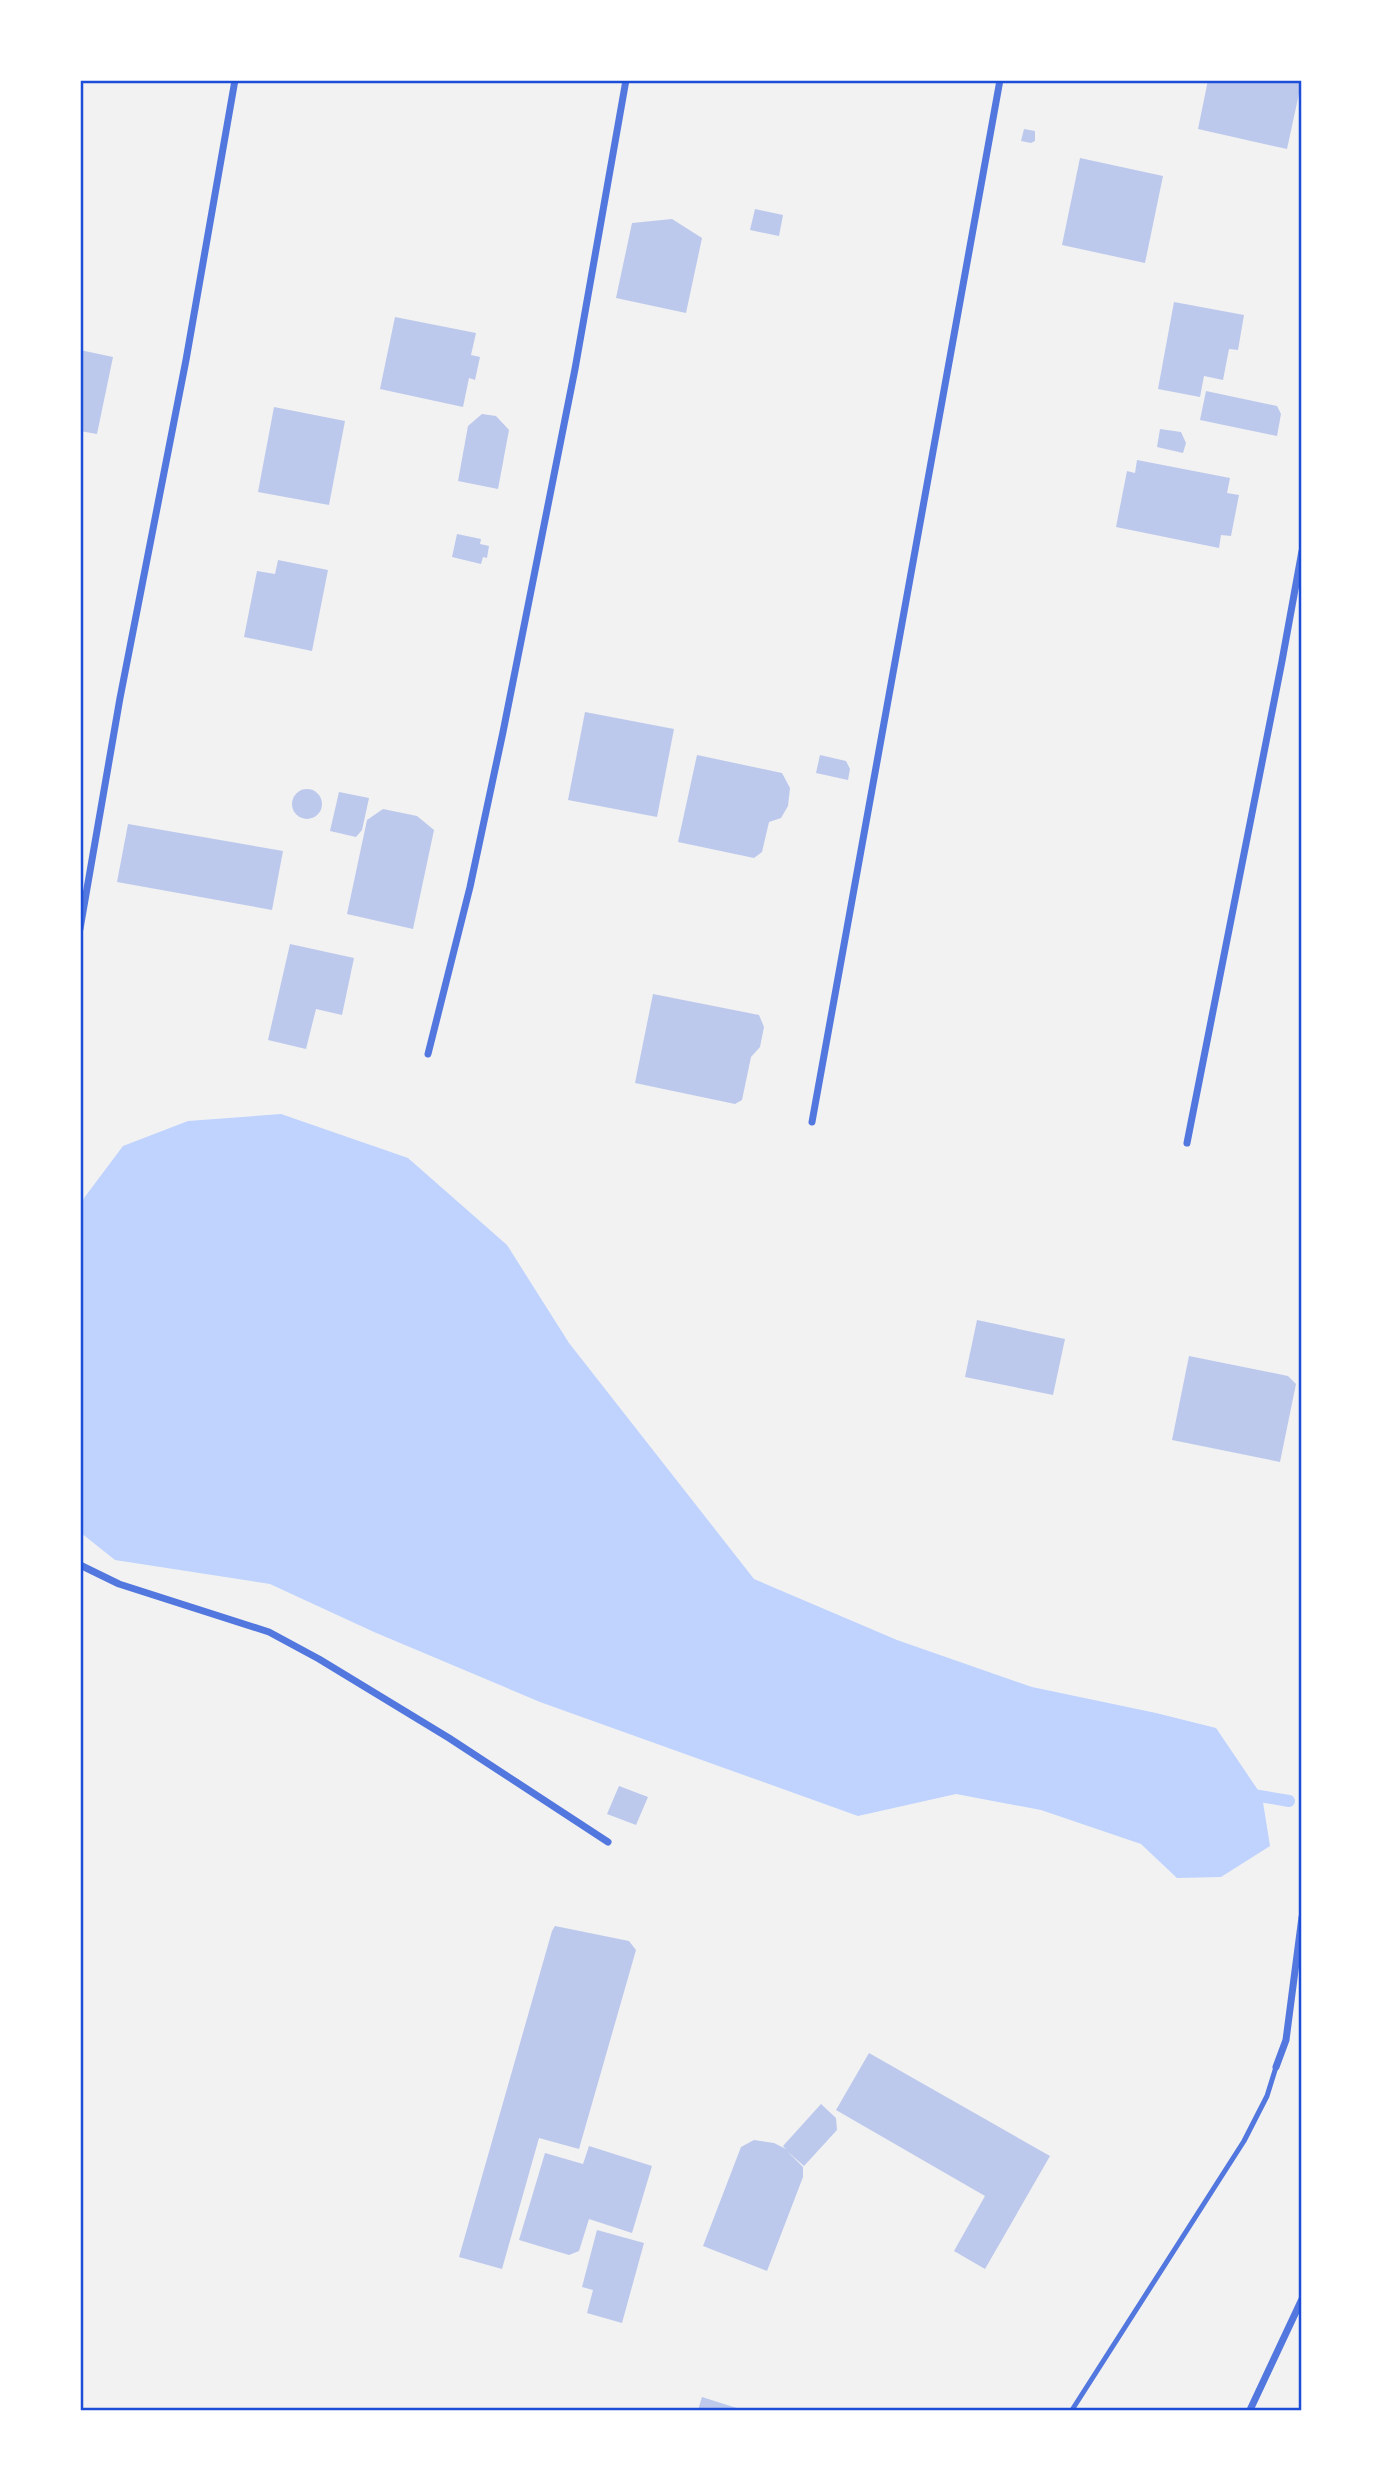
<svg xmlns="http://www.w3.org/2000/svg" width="1382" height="2491" viewBox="0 0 1382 2491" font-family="Manrope,sans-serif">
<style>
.water{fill:#bfd3fe}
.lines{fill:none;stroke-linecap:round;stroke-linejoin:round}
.stream{stroke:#bfd3fe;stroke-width:12}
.building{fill:#bdc9ec}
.service{stroke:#5277de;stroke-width:5}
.minor{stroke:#5277de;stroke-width:7}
.neatline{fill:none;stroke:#1d4ed8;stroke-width:2.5}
</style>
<rect width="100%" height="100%" fill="#f2f2f2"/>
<path class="water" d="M281 1114 408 1158 507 1245 569 1343 754 1579 897 1640 1032 1687 1156 1713 1216 1728 1262 1796 1270 1846 1221 1877 1177 1878 1141 1844 1041 1810 956 1794 858 1816 540 1702 374 1632 270 1584 115 1560 81 1533 80 1210 84 1198 123 1146 188 1121Z"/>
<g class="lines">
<path class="stream" d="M1248 1794 1289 1801"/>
</g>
<g class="building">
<path d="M1208 80H1302L1287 149 1198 129Z"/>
<path d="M1024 129 1035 131V141L1031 143 1021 141Z"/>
<path d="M1080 158 1163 176 1145 263 1062 245Z"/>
<path d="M755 209 783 215 779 236 750 230Z"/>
<path d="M672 219 702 238 686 313 616 298 632 223Z"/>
<path d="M1174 302 1244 315 1238 350 1229 349 1223 380 1204 376 1200 397 1158 389Z"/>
<path d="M395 317 476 333 471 355 480 357 475 380 469 378 463 407 380 389Z"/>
<path d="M80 350 113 357 97 434 80 431Z"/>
<path d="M1206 391 1277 406 1281 414 1277 436 1200 420Z"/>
<path d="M274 407 345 421 329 505 258 492Z"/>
<path d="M482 414 496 416 509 430 498 489 458 481 468 426Z"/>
<path d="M1160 429 1181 432 1186 443 1183 453 1157 447Z"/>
<path d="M1137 460 1230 478 1227 493 1239 495 1231 536 1221 535 1219 548 1116 527 1127 471 1135 473Z"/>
<path d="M457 534 481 539 480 544 489 546 487 558 483 557 481 564 452 557Z"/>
<path d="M278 560 328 570 312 651 244 637 257 571 275 574Z"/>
<path d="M585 712 674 729 657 817 568 800Z"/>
<path d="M697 755 782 773 790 788 788 806 781 818 769 822 762 852 754 858 678 842Z"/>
<path d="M820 755 846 761 850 769 848 780 816 773Z"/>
<circle cx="307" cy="804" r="15"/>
<path d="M339 792 369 798 362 830 356 837 330 831Z"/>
<path d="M383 809 417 816 434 830 413 929 347 914 367 820Z"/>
<path d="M128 824 283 851 272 910 117 882Z"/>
<path d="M290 944 354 958 342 1015 316 1009 306 1049 268 1040Z"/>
<path d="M653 994 759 1015 764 1027 760 1047 751 1057 742 1100 735 1104 635 1083Z"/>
<path d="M977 1320 1065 1339 1053 1395 965 1377Z"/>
<path d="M1189 1356 1288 1376 1296 1384 1280 1462 1172 1440Z"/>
<path d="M619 1786 648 1797 636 1825 607 1814Z"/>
<path d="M555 1926 629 1941 636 1950 579 2149 539 2138 502 2269 459 2257 552 1931Z"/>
<path d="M869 2053 1050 2156 985 2269 954 2251 985 2196 836 2110Z"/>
<path d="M821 2104 836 2118 837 2130 804 2166 787 2151 803 2167V2177L767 2271 703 2246 741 2147 754 2140 774 2143 786 2149 783 2146Z"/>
<path d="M589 2146 652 2166 632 2233 589 2219 579 2251 569 2255 519 2240 545 2153 583 2164Z"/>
<path d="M597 2230 644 2243 622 2323 587 2313 593 2290 582 2287Z"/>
<path d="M702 2397 743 2410H698Z"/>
</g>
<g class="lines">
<path class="service" d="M1072 2410 1244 2141 1267 2096 1276 2067"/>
<g class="minor">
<path d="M80 929 120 698 186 360 235 80"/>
<path d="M428 1054 470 887 503 732 575 369 626 80"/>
<path d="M812 1122 1000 80"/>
<path d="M1187 1143 1282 661 1302 551"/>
<path d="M80 1565 119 1584 269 1632 319 1659 449 1738 608 1842"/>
<path d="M1276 2067 1286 2040 1302 1917"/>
<path d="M1250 2410 1302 2299"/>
</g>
</g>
<rect width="1382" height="2491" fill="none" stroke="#ffffff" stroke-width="164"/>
<rect x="82" y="82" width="1218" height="2327" class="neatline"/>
</svg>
